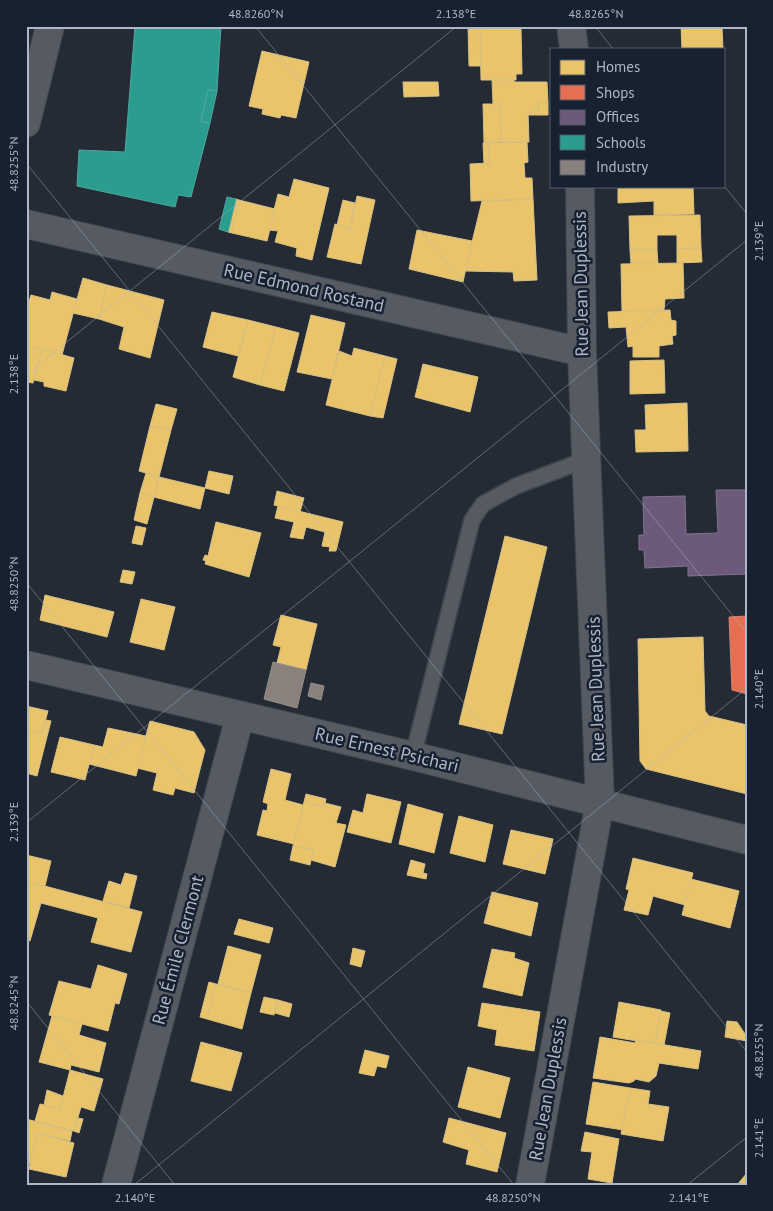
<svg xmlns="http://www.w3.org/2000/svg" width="773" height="1211" viewBox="0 0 773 1211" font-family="'PT Sans',sans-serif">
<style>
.homes{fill:#e9c46a;stroke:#d7c086}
.shops{fill:#e76f51;stroke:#d68575}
.offices{fill:#6d597a;stroke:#807591}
.schools{fill:#2a9d8f;stroke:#51a5a0}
.industry{fill:#8a817c;stroke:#949193}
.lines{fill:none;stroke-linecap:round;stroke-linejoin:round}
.service-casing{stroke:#41464d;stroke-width:18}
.minor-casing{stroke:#41464d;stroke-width:30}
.tertiary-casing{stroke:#41464d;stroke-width:30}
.service{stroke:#555a63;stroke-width:15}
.minor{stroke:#555a63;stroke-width:28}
.tertiary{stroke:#555a63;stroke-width:28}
.ticks{fill:none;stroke:#adb7c8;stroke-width:1;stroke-opacity:0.45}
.labels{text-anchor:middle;stroke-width:5;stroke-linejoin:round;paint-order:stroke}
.street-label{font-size:18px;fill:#adb7c8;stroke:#18212f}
.neatline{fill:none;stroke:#adb7c8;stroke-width:2}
.ticks-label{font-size:12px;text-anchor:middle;fill:#adb7c8}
</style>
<rect width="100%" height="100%" fill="#252b35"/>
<g class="homes">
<path d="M468 26H480L481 66H469Z"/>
<path d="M480 26 521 28 522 74H516V80H481Z"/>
<path d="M681 26H722L723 49H682Z"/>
<path d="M262 51 309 62 296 118 281 115 280 118 262 114 263 109 249 106Z"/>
<path d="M492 80H514V82H547L548 103H538L539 112H528L529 142H501L500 104H493Z"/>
<path d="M403 82H438L439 96 404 97Z"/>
<path d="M538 103H548V115H528V112H539Z"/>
<path d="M483 104H500L501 142 484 143Z"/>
<path d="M527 142 528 162 524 163 525 178H532L533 199 471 201 470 164 489 163 488 143Z"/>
<path d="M483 143H488L489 163 484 164Z"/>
<path d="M294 179 329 188 312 260 296 256 297 248 275 242 278 231 269 230 278 194 289 197Z"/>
<path d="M618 186H693L694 214 654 215V201L618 203Z"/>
<path d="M357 196 375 200 361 264 327 257 335 224 350 229Z"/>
<path d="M236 199 239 200 232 233 228 232Z"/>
<path d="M533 199 537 280 514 281 513 272 465 271 482 201Z"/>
<path d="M239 200 275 209 267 241 232 233Z"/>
<path d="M343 200 355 203 350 229 337 225Z"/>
<path d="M700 215 701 248 677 249V235H657V250H630L629 216Z"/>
<path d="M417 230 472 241 463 282 409 269Z"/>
<path d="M701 248 702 262 677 263V249Z"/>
<path d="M630 250H657L658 264H631Z"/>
<path d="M683 263 684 298 665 299 664 310 622 312 621 264Z"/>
<path d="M83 278 107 285 99 319 73 313Z"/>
<path d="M107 285 164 300 150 358 119 349 124 327 99 319Z"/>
<path d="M52 292 77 299 62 355 26 346V311L31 295 50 300Z"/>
<path d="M670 310 671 320 676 321V335L672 336 673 344 659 346V357H633V346L628 347 626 327 609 328 608 312Z"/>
<path d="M212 312 248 320 238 356 203 347Z"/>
<path d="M311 315 345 323 332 379 297 372Z"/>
<path d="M248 320 276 327 260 385 233 377Z"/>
<path d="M276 327 299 333 284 391 260 385Z"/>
<path d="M26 346 42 349 33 383 26 382Z"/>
<path d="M354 348 385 356 370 416 326 405 339 351 352 356Z"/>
<path d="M42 349 74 358 66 391 44 386V382L34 380Z"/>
<path d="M385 356 397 359 383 418 370 416Z"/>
<path d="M664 360 665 393 630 394V361Z"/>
<path d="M423 364 478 377 470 412 415 397Z"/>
<path d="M687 403 688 451 636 452 635 430H646L645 405Z"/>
<path d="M156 404 177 409 171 430 150 426Z"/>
<path d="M150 426 171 430 159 477 139 471Z"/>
<path d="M209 471 233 476 229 494 205 488Z"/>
<path d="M146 473 159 477 154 497 140 493Z"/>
<path d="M159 477 205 488 200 509 154 497Z"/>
<path d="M277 491 304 498 300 512 274 505Z"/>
<path d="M140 493 154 497 147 524 134 520Z"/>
<path d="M278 506 343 522 336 551H329L330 547 322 546 325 532 306 527 303 539 290 537 294 522 275 518Z"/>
<path d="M216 522 261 533 249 577 205 564 206 561 203 560 205 555 208 556Z"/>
<path d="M136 526 146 528 142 545 132 543Z"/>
<path d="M505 536 547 547 502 734 459 724Z"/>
<path d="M123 570 135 572 132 584 120 582Z"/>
<path d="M45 595 114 612 107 637 40 620Z"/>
<path d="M141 599 175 607 164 650 130 642Z"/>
<path d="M281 615 317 624 306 670 277 663 281 647 273 645Z"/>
<path d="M703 637 705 711 709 716 747 725V794L646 769 640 761 638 639Z"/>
<path d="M26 706 48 711 42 733 26 729Z"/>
<path d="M46 720 51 721 37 776 26 773V729L42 733Z"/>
<path d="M150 721 194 732 205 750 194 793 175 788 173 795 153 790 157 773 137 768Z"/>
<path d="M108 728 146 736 136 776 89 764 94 745 103 747Z"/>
<path d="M60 737 94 745 85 780 51 772Z"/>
<path d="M271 769 291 774 285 800 303 805 294 844 257 835 263 810 267 811 268 804 263 802Z"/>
<path d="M306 794 326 799 324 807 304 802Z"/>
<path d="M367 794 401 802 391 843 347 832 353 810 363 813Z"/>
<path d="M304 802 324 807 325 803 341 807 336 823 346 825 335 867 311 860 313 850 293 846Z"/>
<path d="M408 804 443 814 434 853 399 844Z"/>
<path d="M459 816 493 825 485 862 450 853Z"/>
<path d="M511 830 553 839 545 874 503 864Z"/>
<path d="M293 846 313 850 310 865 290 860Z"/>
<path d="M26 855 51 861 45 886 26 881Z"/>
<path d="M633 858 693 873 685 905 653 896 648 915 624 910 629 890 626 889Z"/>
<path d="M411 860 425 864 423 873 427 874 426 879 407 875Z"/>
<path d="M125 873 137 876 129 908 103 901 109 881 121 885Z"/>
<path d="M691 879 739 891 730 928 682 915Z"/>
<path d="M26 881 142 912 131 952 91 942 98 918 41 903 30 941 26 940Z"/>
<path d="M492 892 538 903 531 936 484 923Z"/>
<path d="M239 919 273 928 269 943 234 934Z"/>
<path d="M228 946 261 955 251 993 218 984Z"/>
<path d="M353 948 365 951 361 967 350 964Z"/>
<path d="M492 949 515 953 514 958 529 963 522 996 483 987Z"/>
<path d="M98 965 127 974 119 1004 115 1003 108 1031 49 1015 59 981 91 989Z"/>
<path d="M209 982 216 984 207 1019 200 1017Z"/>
<path d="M216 984 251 993 242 1029 207 1019Z"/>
<path d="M264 997 278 1000 274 1015 260 1012Z"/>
<path d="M278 1000 292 1004 289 1017 275 1013Z"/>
<path d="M619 1002 661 1010 655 1044 613 1037Z"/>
<path d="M482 1003 540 1012 534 1051 495 1045 497 1030 478 1026Z"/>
<path d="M661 1011 670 1013 664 1045 655 1044Z"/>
<path d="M52 1016 82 1024 79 1035 106 1043 99 1072 71 1065 70 1070 39 1062Z"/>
<path d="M727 1021 737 1022 747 1037V1041L725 1037Z"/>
<path d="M600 1037 635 1043 636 1040 701 1051 698 1069 659 1063 656 1076 649 1082 635 1079 634 1081 629 1083 593 1078Z"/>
<path d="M201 1042 242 1053 231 1091 191 1081Z"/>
<path d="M365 1050 389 1056 386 1068 377 1066 374 1076 359 1073Z"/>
<path d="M468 1067 510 1078 500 1118 458 1107Z"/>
<path d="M70 1070 103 1079 94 1111 81 1107 74 1131 35 1121 40 1104 60 1109Z"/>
<path d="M593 1082 630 1088 623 1130 586 1124Z"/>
<path d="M630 1088 650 1091 648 1104 669 1107 663 1141 621 1134Z"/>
<path d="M47 1090 63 1096 60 1109 44 1105Z"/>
<path d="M78 1118 83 1119 79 1133 74 1131Z"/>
<path d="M449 1118 506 1133 497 1172 466 1164 469 1150 443 1142Z"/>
<path d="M26 1119 72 1131 70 1141 37 1133 30 1164 26 1163Z"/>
<path d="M585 1132 619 1139 612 1183 588 1179 592 1152 581 1151Z"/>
<path d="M37 1133 74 1143 66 1177 29 1169Z"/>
<path d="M747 1173V1185H737Z"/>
</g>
<path class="shops" d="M747 616V694L732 690 729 617Z"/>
<path class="offices" d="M716 490H747V574L688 576V566L645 568 644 550H639V535H644L643 497 685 496 686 534 718 533Z"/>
<g class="schools">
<path d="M135 26H221L217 91 208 90 201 121 210 123 191 197 178 195 175 207 77 186 79 150 125 152Z"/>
<path d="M208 90 217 91 210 123 201 121Z"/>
<path d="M227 197 236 199 228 232 219 229Z"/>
</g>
<g class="industry">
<path d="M273 662 306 670 297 708 264 699Z"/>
<path d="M311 683 324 686 321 700 308 696Z"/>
</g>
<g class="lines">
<g class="service-casing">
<path id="service" d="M413 756 472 520 483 504 516 486 588 459"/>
</g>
<g class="minor-casing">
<g id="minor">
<path d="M26 224 582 352"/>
<path d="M26 665 413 756 747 840"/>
<path d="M116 1185 240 716"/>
</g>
</g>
<g class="tertiary-casing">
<g id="tertiary">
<path d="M571 26 574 49"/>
<path d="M26 123 50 26"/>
<path d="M530 1185 600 802 582 352 580 186"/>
</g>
</g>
<use href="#service" class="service"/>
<use href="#minor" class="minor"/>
<use href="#tertiary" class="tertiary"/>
</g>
<path class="ticks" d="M255 26 747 633M595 26 613 49M26 163 747 1052M724 186 747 214M26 375 457 26M26 582 514 1185M26 823 747 240M26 1001 175 1185M134 1185 747 688M687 1185 747 1137"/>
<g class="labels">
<g class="street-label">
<text transform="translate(581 284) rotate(-91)" y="6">Rue Jean Duplessis</text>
<text transform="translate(304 288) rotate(13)" y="6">Rue Edmond Rostand</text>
<text transform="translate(596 689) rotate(-92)" y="6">Rue Jean Duplessis</text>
<text transform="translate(387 750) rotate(13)" y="6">Rue Ernest Psichari</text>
<text transform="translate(178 950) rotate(-75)" y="6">Rue Émile Clermont</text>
<text transform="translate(548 1089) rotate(-80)" y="6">Rue Jean Duplessis</text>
</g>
</g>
<rect width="773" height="1211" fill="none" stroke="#18212f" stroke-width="55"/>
<rect x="550" y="48" width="175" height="140" fill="#18212f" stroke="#545d6c"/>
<rect x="560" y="60" width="25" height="15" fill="#e9c46a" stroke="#545d6c"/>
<text x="596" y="72" font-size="15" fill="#adb7c8">Homes</text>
<rect x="560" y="85" width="25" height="15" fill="#e76f51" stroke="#545d6c"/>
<text x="596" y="98" font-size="15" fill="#adb7c8">Shops</text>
<rect x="560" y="110" width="25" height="15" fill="#6d597a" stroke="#545d6c"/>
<text x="596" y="122" font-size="15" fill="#adb7c8">Offices</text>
<rect x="560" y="135" width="25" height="15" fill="#2a9d8f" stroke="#545d6c"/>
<text x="596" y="148" font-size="15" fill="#adb7c8">Schools</text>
<rect x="560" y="160" width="25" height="15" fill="#8a817c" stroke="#545d6c"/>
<text x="596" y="172" font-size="15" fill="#adb7c8">Industry</text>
<rect x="28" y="28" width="718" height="1156" class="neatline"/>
<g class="ticks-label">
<text x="256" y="18">48.8260°N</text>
<text x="456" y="18">2.138°E</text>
<text x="596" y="18">48.8265°N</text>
<text transform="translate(14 164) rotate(-90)" y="4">48.8255°N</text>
<text transform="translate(759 241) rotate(-90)" y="4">2.139°E</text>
<text transform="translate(14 374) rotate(-90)" y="4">2.138°E</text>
<text transform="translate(14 584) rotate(-90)" y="4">48.8250°N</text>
<text transform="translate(759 689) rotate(-90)" y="4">2.140°E</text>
<text transform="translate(14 822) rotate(-90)" y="4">2.139°E</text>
<text transform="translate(14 1003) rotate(-90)" y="4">48.8245°N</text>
<text transform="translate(759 1051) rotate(-90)" y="4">48.8255°N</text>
<text transform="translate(759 1138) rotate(-90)" y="4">2.141°E</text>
<text x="135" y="1202">2.140°E</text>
<text x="513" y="1202">48.8250°N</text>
<text x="689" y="1202">2.141°E</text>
</g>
</svg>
